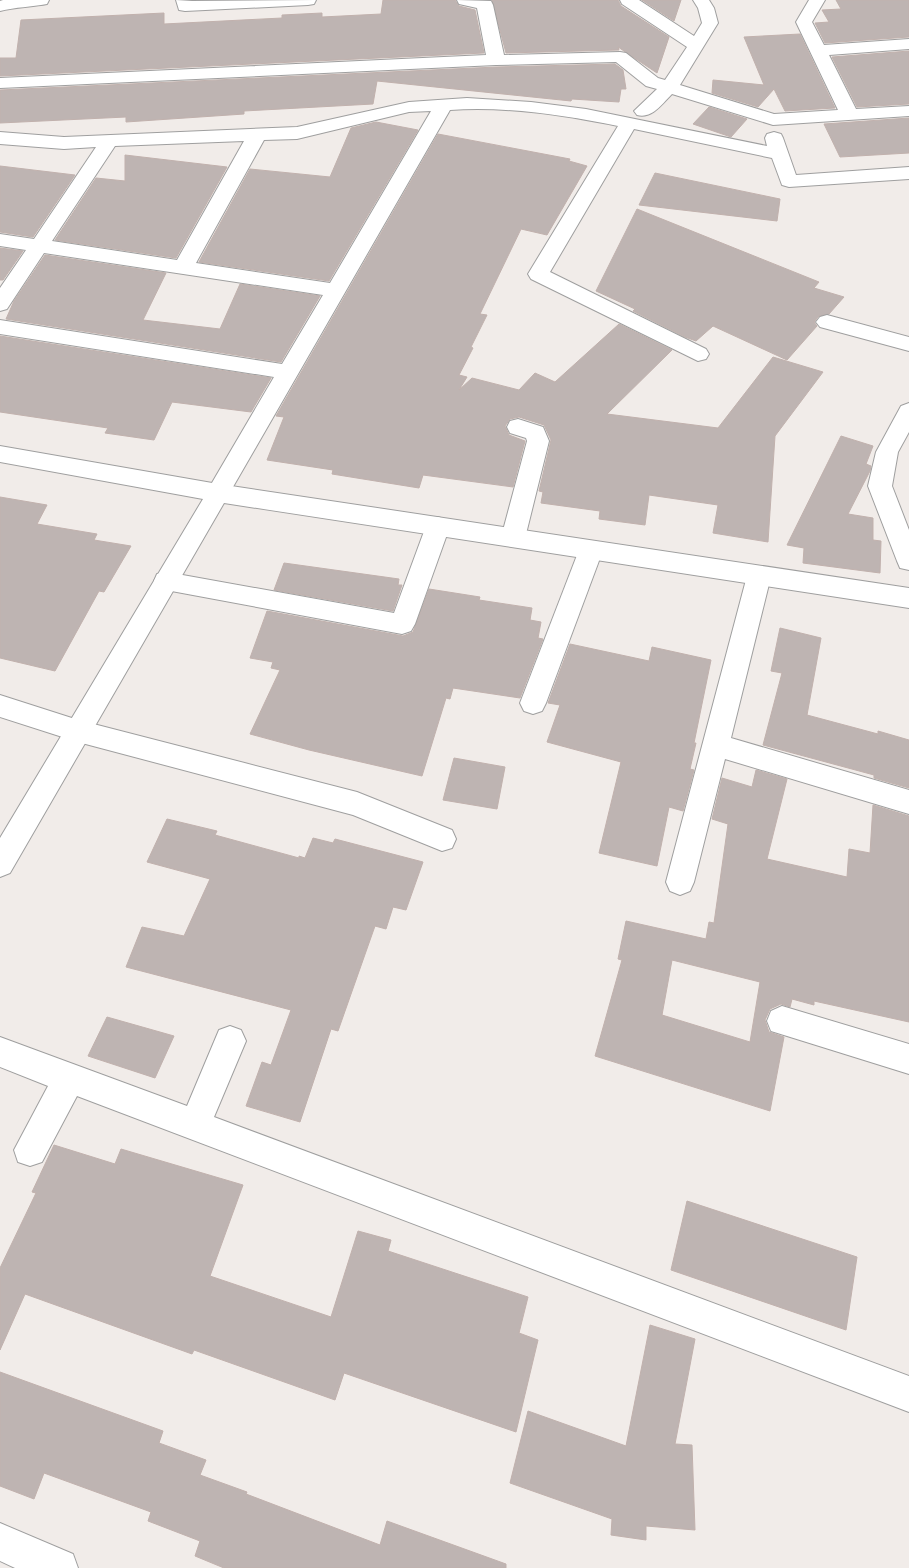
<svg xmlns="http://www.w3.org/2000/svg" width="909" height="1568" viewBox="0 0 909 1568" font-family="Overpass,sans-serif">
<style>
.building{fill:#beb4b2;stroke:#c1b1ad;fill-rule:evenodd}
.lines{fill:none;stroke-linecap:round;stroke-linejoin:round}
.minor-casing{stroke:#9f9f9f;stroke-width:2}
.tertiary-casing{stroke:#9f9f9f;stroke-width:2}
.minor{fill:#fff;fill-rule:evenodd}
.tertiary{fill:#fff;fill-rule:evenodd}
</style>
<rect width="100%" height="100%" fill="#f1ece9"/>
<g class="building">
<path d="M383 0H455L459 6 475 10 484 53 0 76V58H16L21 20 164 13V24L282 18V15L322 13V17L381 14Z"/>
<path d="M492 0H618L621 6 669 37 657 73 618 47 619 50 506 53Z"/>
<path d="M642 0H681L674 21Z"/>
<path d="M836 0H909V37L825 43 815 23 829 22 822 10 841 9Z"/>
<path d="M800 34 835 108 785 111 774 89 758 107 712 93 713 80 764 85 744 37Z"/>
<path d="M909 51V104L857 107 832 57Z"/>
<path d="M615 64 623 70 626 89H621L619 102 572 99 571 101 377 81 373 104 244 111V114L126 122V117L0 123V90L496 67Z"/>
<path d="M709 107 747 119 731 137 693 124Z"/>
<path d="M909 118V153L840 157 824 124Z"/>
<path d="M376 122 418 130 329 281 199 262 250 169 330 177 351 128Z"/>
<path d="M438 134 570 159 569 161 587 166 547 235 521 229 480 314 487 315 471 347 473 348 459 375 467 377 459 390 472 378 519 390 535 373 555 382 619 324 672 350 607 414 718 428 773 357 823 372 775 436 768 542 713 533 718 505 649 495 645 525 599 519 600 511 541 503 543 492 539 491 551 440 544 425 519 417 510 419 505 426 509 435 525 441 513 487 423 475 419 488 332 474 333 470 267 460 284 417 276 416Z"/>
<path d="M125 155 227 167 176 258 55 240 96 178 125 181Z"/>
<path d="M0 166 75 175 33 237 0 232Z"/>
<path d="M655 173 780 199 777 221 639 205Z"/>
<path d="M637 209 819 282 814 288 844 297 829 314 819 316 814 322 817 326 787 360 713 326 696 341 685 337 633 311 635 309 596 291Z"/>
<path d="M0 248 23 251 3 280H0Z"/>
<path d="M45 255 166 273 143 320 220 329 240 284 320 296 281 362 6 319 14 301Z"/>
<path d="M0 336 271 378 251 412 172 402 154 440 105 433 108 428 0 412Z"/>
<path d="M841 436 873 446 866 464 871 466 870 471 848 514 873 518V540L881 541 880 573 803 563 804 548 787 545Z"/>
<path d="M0 497 47 505 37 524 97 534 94 540 131 546 104 592 99 591 55 671 0 658Z"/>
<path d="M284 563 399 579 398 585H402L393 611 274 590Z"/>
<path d="M429 589 480 597 479 600 532 608 530 620 541 622 538 638 543 639 520 698 453 688 450 699 446 698 422 776 309 750 250 734 280 670 271 668 273 662 250 658 267 611 403 636 413 632Z"/>
<path d="M780 628 821 638 807 715 878 734V731L909 740V788L874 778V775L763 745 782 673 771 671Z"/>
<path d="M570 644 649 661 652 647 711 660 694 743H696L690 769 694 770 683 811 669 807 657 866 599 853 621 762 547 742 560 705 548 703Z"/>
<path d="M454 758 505 767 497 809 443 800Z"/>
<path d="M756 770 787 779 767 859 847 877 849 849 870 853 873 805 909 816V1022L814 1001V1005L792 999 790 1007 781 1004 770 1009 765 1020 769 1032 784 1037 770 1111 595 1056 622 960 618 959 626 921 706 939 709 922 714 923 728 824 712 819 722 778 752 787ZM672 960 760 982 750 1042 662 1015Z"/>
<path d="M167 819 217 831 215 835 299 858V856L305 858 313 838 333 843 335 839 423 862 406 910 393 907 386 929 375 926 338 1031 331 1029 300 1122 246 1106 262 1062 271 1065 291 1010 126 967 142 927 184 936 210 879 147 862Z"/>
<path d="M107 1017 174 1036 155 1078 88 1056Z"/>
<path d="M54 1145 115 1164 121 1149 243 1185 210 1276 331 1317 358 1231 391 1240 388 1251 528 1297 519 1333 538 1340 516 1432 344 1373 335 1400 194 1350 192 1354 25 1294 0 1350V1268L36 1193 32 1192Z"/>
<path d="M687 1201 857 1257 846 1330 671 1270Z"/>
<path d="M650 1325 695 1339 675 1444 692 1445 695 1530 646 1526V1540L611 1535 612 1519 510 1483 528 1411 626 1446Z"/>
<path d="M0 1372 163 1431 159 1443 206 1460 200 1475 247 1492 246 1494 380 1545 387 1521 506 1564V1568H224L195 1556 200 1541 148 1521 151 1512 44 1473 34 1499 0 1486Z"/>
</g>
<g class="lines">
<g class="minor-casing">
<g id="minor">
<path d="M3 0H49L47 4C31 7 16 7 0 11V1Z"/>
<path d="M176 0 192 1 316 0 314 4 308 5 185 11 179 10Z"/>
<path d="M457 0 491 1 493 5 504 55 620 52 626 53 658 78 665 80 687 47 622 4 620 0H639L694 36 702 23 698 8 693 0H709L714 8 718 23 680 85 774 114 838 110 796 22 809 0H825L812 22 824 45 909 39V49L829 55 856 109 909 106V116L773 125 672 94C662 104 652 119 637 115L634 111 657 89 646 86 616 62 496 65 0 88V78L486 55 477 8 459 4Z"/>
<path d="M467 98 531 102 586 109 767 146 765 138 767 134 774 132 781 134 783 138 796 175 909 167V179L789 187 782 185 772 158 634 129 550 272 706 349 709 354 706 359 698 361 531 279 528 274 618 126C563 115 505 106 450 110L226 499 218 502 210 499 206 493 274 377 0 334V320L282 364 323 295 44 253 7 309 0 311V288L26 250 0 246V234L34 239 96 147 64 149 0 144V132L64 137 297 127 409 102ZM431 111 330 283 196 263 264 140 297 139 409 112ZM244 141 177 260 52 241 115 146Z"/>
<path d="M827 315 909 337V351L820 327 816 322 820 317Z"/>
<path d="M909 403V432L898 452 892 486 909 530V570L900 568 897 561 868 486 876 452 901 406Z"/>
<path d="M518 419 543 427 549 441 525 538 522 544 513 547 504 544 501 538 527 441 526 438 510 433 507 427 510 421Z"/>
<path d="M438 517 446 520 450 526 415 624 411 631 402 634 166 590 157 588 154 581 157 574 166 572 394 613 426 526 430 520Z"/>
<path d="M591 541 600 544 603 550 546 703 542 711 533 714 524 711 520 703 579 550 582 544Z"/>
<path d="M759 567 768 569 771 576 731 738 909 790V814L725 759 694 882 690 891 680 895 670 891 666 882 747 576 750 569Z"/>
<path d="M0 695 78 720 357 792 452 830 456 839 452 848 442 851 353 815 78 742 0 717Z"/>
<path d="M782 1006 909 1044V1074L771 1031 767 1021 771 1011Z"/>
<path d="M230 1026 241 1030 246 1041 214 1117 909 1376V1412L77 1096 42 1162 30 1166 18 1162 14 1150 48 1086 0 1067V1037L187 1106 219 1030Z"/>
<path d="M0 1523 73 1554 78 1568H15L0 1561Z"/>
</g>
</g>
<g class="tertiary-casing">
<path id="tertiary" d="M0 446 218 484 909 588V608L224 503 10 873 0 877V838L203 499 0 462Z"/>
</g>
<use href="#minor" class="minor"/>
<use href="#tertiary" class="tertiary"/>
</g>
</svg>
